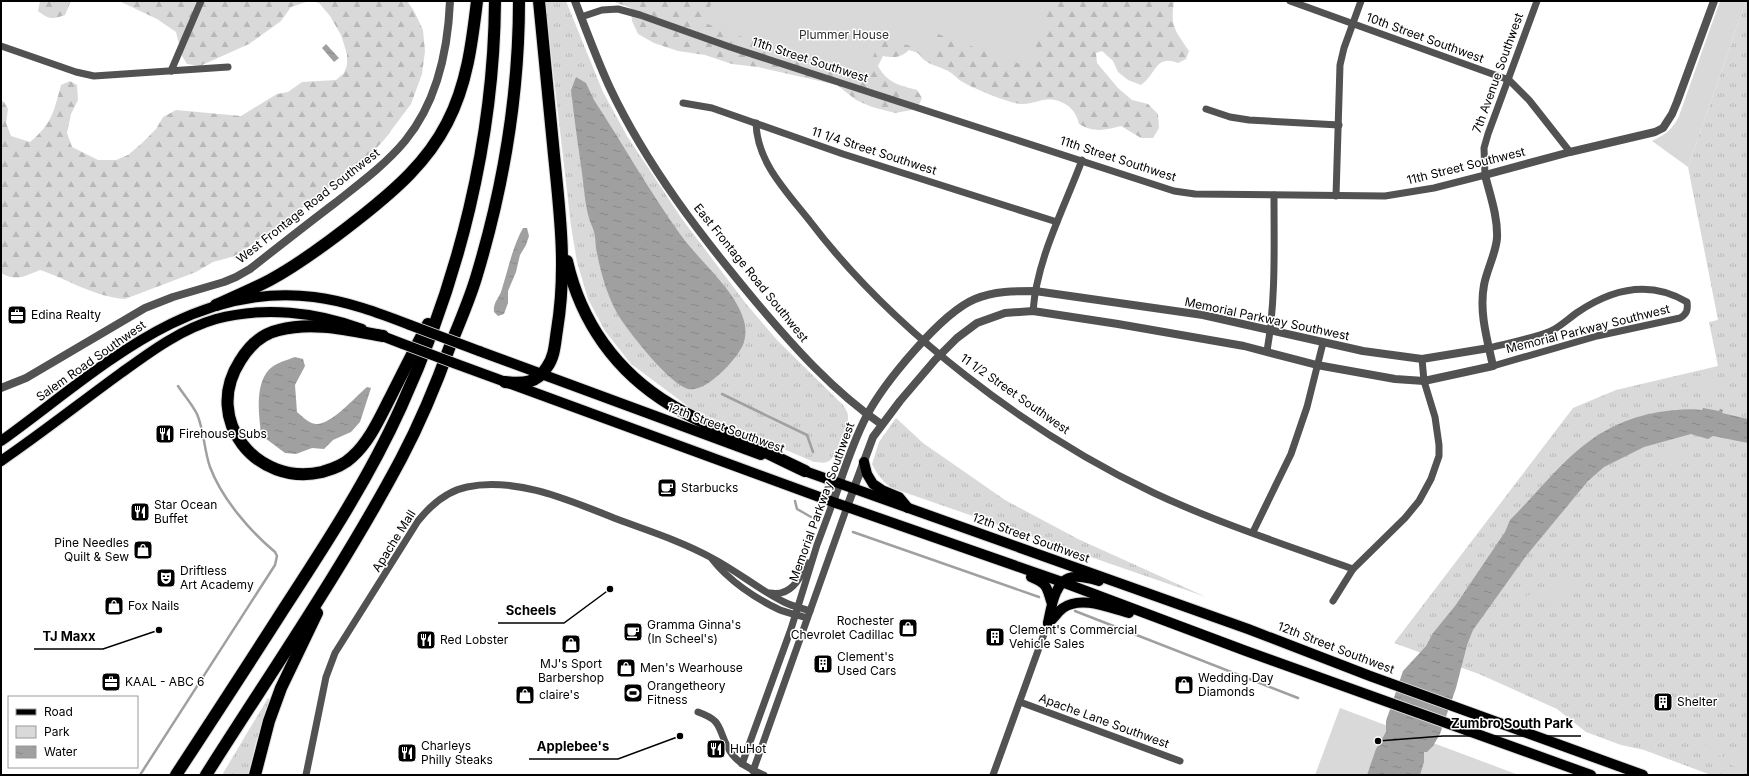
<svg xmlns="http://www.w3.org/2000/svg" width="1749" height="776" viewBox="0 0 1749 776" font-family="Inter,sans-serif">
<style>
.grass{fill:url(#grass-tufts)}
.forest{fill:url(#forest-firs)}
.park{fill:#d9d9d9}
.water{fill:url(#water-ripples)}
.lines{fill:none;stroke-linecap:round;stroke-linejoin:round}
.stream{stroke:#a0a0a0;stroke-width:2.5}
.primary-casing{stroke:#dbdbdb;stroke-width:12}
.motorway-casing{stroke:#dbdbdb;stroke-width:14}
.minor{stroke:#525252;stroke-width:7}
.tertiary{stroke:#525252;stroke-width:8}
.primary{stroke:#000;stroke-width:10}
.motorway{stroke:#000;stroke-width:12}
.primary-bridge-casing{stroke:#dbdbdb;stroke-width:12;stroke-linecap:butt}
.primary-bridge{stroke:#000;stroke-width:10}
.labels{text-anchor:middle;stroke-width:3;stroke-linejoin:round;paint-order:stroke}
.park-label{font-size:12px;fill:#303030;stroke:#fff}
.street-label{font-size:12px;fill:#000;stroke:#fff}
.poi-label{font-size:12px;fill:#000;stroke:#fff;text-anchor:start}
.leader{fill:none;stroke:#000;stroke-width:1.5}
.callout-dot{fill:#000;stroke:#fff;stroke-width:1.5}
.callout-label{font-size:13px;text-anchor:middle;font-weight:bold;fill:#000;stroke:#fff;stroke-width:3;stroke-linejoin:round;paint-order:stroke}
</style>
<defs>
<pattern id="grass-tufts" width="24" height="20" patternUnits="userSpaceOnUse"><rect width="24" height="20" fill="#d9d9d9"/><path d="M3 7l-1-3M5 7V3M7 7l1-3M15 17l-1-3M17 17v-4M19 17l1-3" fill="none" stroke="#b8b8b8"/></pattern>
<pattern id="forest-firs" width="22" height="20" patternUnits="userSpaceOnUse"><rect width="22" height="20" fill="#d9d9d9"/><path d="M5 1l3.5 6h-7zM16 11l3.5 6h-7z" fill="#b8b8b8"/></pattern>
<pattern id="water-ripples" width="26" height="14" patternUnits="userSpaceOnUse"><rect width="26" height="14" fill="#a0a0a0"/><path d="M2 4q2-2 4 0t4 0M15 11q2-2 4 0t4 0" fill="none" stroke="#888"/></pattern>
</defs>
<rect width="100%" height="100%" fill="#fff"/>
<g class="grass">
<path d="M545 1H566L603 92 627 136 682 219 747 305 777 340 843 405C845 408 848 412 848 416 849 425 837 456 829 461 825 464 819 462 814 462L693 410 631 364 605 331 588 299 577 262 571 226Z"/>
<path d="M1746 1H1748V775H1711L1644 750 1621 745 1586 732 1557 709 1479 674 1394 643 1573 408 1616 390 1718 366 1709 322 1718 320 1688 167Z"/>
<path d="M896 418 923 443 1005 500 1078 539 1206 597 892 488C883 482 877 474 872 464L879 442Z"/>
<path d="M268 698 271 700 256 742 248 775H222Z"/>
</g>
<g class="forest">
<path d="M40 1H71L65 15C52 20 48 19 38 11Z"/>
<path d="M119 1H309L291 7 281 21 249 44 200 66 187 64 182 56 176 32 157 19Z"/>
<path d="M312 1H407L414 11 423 30 425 51 422 74 411 104 384 140 368 157 284 222 235 256 213 262 196 272 125 299C95 297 67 279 40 270 25 276 16 282 1 273V100L4 102 8 109 6 123 11 136 30 142C52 124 54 111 61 85L70 81 77 85 78 100 71 114 67 133 72 147 98 160H116L128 155 141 144 156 129 163 117 176 110 241 116 277 94 288 92 302 82 336 80 344 73 347 65V54L341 35 330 16 319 3Z"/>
<path d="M612 1H1174C1170 27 1175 30 1189 51L1186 59 1178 63C1155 54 1156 75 1141 85L1128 80 1118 72 1113 61 1102 51 1096 53 1097 63 1118 88 1132 100 1148 104 1158 114 1159 128 1153 138H1141L1121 126C1105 130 1094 133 1079 124 1076 111 1068 103 1055 100 1044 97 1032 105 1021 104 1008 103 972 88 961 81 956 78 952 72 946 70 933 64 927 65 918 53L909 50C901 58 894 58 883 56L878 66C887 83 899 85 917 90L922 98 917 109 895 113 872 107 856 100 837 85 758 67 732 64 705 55 678 51 654 43 638 34 632 21 631 8Z"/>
</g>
<g class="park">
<path d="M712 1H1049L1051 5 1028 67 938 34 931 53 881 36 865 78 769 47 705 23Z"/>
<path d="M1720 1H1746L1688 167 1652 141C1666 134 1672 130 1679 116Z"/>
<path d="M1693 376C1702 376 1726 377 1730 386L1728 389 1725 390 1689 387 1686 385V382Z"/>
<path d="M1678 445 1684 456 1667 464 1662 453Z"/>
<path d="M1581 577 1584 587 1530 606 1526 596Z"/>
<path d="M1340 708 1516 774 1315 775Z"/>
<path d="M1708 740 1726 748 1722 757 1704 750Z"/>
<path d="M1735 749 1748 754V772L1728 764Z"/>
</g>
<g class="water">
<path d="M326 44 339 58 334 62 322 48Z"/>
<path d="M576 77 586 83 594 100C623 144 649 191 680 234 698 260 736 290 744 321 746 328 746 337 743 345 736 360 706 393 688 389 670 384 633 337 622 321 609 302 601 275 597 253 595 246 596 238 594 232 593 227 590 223 589 218 585 204 584 188 582 173 578 145 574 117 571 90Z"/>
<path d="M523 228H527L529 236 526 245 520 255 516 272 508 291V303L504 314 498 316 494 312C493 303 498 299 501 292 508 270 512 248 523 228Z"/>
<path d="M295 357 303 359 305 366 295 385 297 412C303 417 308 423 316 424 331 425 355 397 367 387L371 388 360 422 351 432 333 440 324 449 312 448 296 454 285 453 265 438 261 433C259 414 254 381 272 367 279 362 287 360 295 357Z"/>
<path d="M1703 408 1719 411 1720 409 1723 410 1722 413 1748 419V443L1713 436 1708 439 1691 434 1644 447 1604 467 1588 481 1526 556 1473 630 1467 645 1456 688 1440 734 1433 746 1427 752H1424V762L1420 775H1367L1376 749 1386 732V721L1403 671 1426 646 1433 633 1455 606 1505 532 1510 520C1559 471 1585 425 1659 412 1673 410 1688 408 1702 410Z"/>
</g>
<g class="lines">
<g class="stream">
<path d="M722 394 807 435 813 452"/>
<path d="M795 501 797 509 811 517"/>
<path d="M853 532 1039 597"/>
<path d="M1075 611 1298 698"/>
<path d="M140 775 275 565 277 556 275 552C250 531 222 499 210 467 204 450 204 430 197 414 192 404 184 395 178 386"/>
</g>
<g class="primary-casing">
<g id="primary">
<path d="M377 334 403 344"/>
<path d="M479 351 761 455"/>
<path d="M451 362 833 502 1062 582 1246 651 1591 775"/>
<path d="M1 441C96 373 187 281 314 297 347 301 379 313 410 325"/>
<path d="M1 461C42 433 81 402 121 373 150 352 181 329 216 319 264 306 316 312 362 329"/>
<path d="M864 462 867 474 873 484 882 490 899 497 908 508"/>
<path d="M799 469 1248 629 1370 676 1643 775"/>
<path d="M1031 577C1049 585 1046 586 1052 604"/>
<path d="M1048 623C1055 618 1057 612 1063 608 1081 595 1110 608 1129 613"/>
<path d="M1048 623C1051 608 1055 578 1074 577 1082 576 1092 579 1099 581"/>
</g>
</g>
<g class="motorway-casing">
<g id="motorway">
<path d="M567 261C581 322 616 372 671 405 687 415 705 423 722 431 750 444 777 458 805 471"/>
<path d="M216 305C234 297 253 289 270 280 303 262 333 239 362 216 396 189 427 162 447 123 467 85 472 43 477 1"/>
<path d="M383 336C349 330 313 321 279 330 261 334 249 346 240 361 202 420 257 487 322 472 333 469 344 465 352 457 370 441 380 417 391 396 403 372 415 348 428 324"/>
<path d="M505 382C522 384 537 384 547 367 555 356 555 342 557 330 567 270 560 214 554 155 549 103 544 52 539 1"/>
<path d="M176 775C212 720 248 665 283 610 326 544 369 478 401 407 459 280 494 140 495 1"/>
<path d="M206 775C272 671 343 568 401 459 420 423 436 385 450 346 459 324 469 301 476 278 503 189 519 94 519 1"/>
<path d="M255 775 269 721 281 688 317 613"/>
</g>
</g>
<g class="minor">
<path d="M1290 1 1509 80 1529 100 1570 152"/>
<path d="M581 17 602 10 618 9 640 15 730 47 1174 191 1195 194 1385 196 1434 188 1485 175 1484 148 1488 134 1537 1"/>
<path d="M1 46 76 72 94 76 228 67"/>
<path d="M171 71 201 1"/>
<path d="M683 103 712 108 843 154 1057 222"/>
<path d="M1206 109 1230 117 1249 120 1339 125"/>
<path d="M756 123C757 162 786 191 809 220 893 331 1028 433 1154 493 1218 523 1286 545 1353 569"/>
<path d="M1336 196 1340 65 1344 48 1361 1"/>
<path d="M1033 311C1037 258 1064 209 1082 160"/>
<path d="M1489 348C1509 343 1531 339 1551 331 1561 326 1569 318 1578 312 1612 289 1650 280 1687 302 1688 310 1687 314 1680 318L1597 336 1493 366"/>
<path d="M1267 351C1276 300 1274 247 1274 195"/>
<path d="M1253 532 1291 454 1307 407 1323 343"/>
<path d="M712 559C728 580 756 599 780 610 788 613 798 615 807 618"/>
<path d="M770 593C791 597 800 578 808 563"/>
<path d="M1333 601 1353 569 1405 518 1419 501 1431 479 1439 456V445L1435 417 1424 381 1422 359"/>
<path d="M1020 702 1180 761"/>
<path d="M698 712C723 721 717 727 728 748 735 762 751 770 764 775"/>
<path d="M742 764 791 629 817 545 833 502"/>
<path d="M753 771 847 507"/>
<path d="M306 775 326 677 335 653 418 521C430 506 447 491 467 487 518 476 575 503 622 521 652 532 683 542 712 558 737 571 758 589 784 602 792 606 801 608 810 611"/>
<path d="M993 775 1048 623"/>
</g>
<g class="tertiary">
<path d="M575 1C586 30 597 60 610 88 647 166 701 236 756 302 794 347 833 391 881 424"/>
<path d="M1 388 26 378 145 308 173 297 224 282 236 277 250 269C278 247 306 225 335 203 359 184 385 165 405 141 437 102 448 50 450 1"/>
<path d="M833 502C843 474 852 444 866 417 883 384 941 313 975 299 994 291 1015 291 1035 291L1203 315 1363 351 1422 359 1489 348"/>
<path d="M847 507 873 437 900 401 935 360 957 338 977 323 1005 313 1033 311 1118 324 1244 346 1317 365 1395 379 1424 381 1493 366C1487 339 1479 312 1484 285 1487 269 1496 253 1497 238 1498 217 1490 195 1485 175L1570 152 1655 132 1663 128 1672 114 1677 102 1714 1"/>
</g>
<use href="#primary" class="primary"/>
<use href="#motorway" class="motorway"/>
<g class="primary-bridge-casing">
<g id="primary-bridge">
<path d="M410 325 479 351"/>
<path d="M403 344 451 362"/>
</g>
</g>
<use href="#primary-bridge" class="primary-bridge"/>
</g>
<defs>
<g id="office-square" transform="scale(1)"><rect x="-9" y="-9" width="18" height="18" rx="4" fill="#000" stroke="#fff"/><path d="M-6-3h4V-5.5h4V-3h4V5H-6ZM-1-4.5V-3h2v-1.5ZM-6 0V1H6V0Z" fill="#fff"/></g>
<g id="restaurant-square" transform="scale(1)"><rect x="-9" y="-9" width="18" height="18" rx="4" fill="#000" stroke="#fff"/><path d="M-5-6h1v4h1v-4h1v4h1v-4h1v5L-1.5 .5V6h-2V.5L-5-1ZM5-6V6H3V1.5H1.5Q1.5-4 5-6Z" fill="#fff"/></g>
<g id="cafe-square" transform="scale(1)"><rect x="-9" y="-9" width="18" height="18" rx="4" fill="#000" stroke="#fff"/><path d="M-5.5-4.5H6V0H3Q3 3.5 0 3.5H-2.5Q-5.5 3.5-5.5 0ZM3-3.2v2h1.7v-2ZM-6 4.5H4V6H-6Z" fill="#fff"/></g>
<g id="shop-square" transform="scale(1)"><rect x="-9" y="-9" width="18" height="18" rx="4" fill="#000" stroke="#fff"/><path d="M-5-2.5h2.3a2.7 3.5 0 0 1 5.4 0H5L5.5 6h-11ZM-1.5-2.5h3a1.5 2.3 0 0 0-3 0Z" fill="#fff"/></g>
<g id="theatre-square" transform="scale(1)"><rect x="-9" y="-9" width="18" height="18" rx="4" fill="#000" stroke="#fff"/><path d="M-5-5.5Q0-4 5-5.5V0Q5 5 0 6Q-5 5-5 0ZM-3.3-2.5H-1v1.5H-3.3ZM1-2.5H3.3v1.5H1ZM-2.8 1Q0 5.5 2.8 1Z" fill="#fff"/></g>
<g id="building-square" transform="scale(1)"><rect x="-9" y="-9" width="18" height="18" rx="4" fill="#000" stroke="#fff"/><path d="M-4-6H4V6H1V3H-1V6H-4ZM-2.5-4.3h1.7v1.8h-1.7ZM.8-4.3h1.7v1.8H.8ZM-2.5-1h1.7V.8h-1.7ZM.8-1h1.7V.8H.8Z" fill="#fff"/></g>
<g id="stadium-square" transform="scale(1)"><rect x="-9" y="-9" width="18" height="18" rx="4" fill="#000" stroke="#fff"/><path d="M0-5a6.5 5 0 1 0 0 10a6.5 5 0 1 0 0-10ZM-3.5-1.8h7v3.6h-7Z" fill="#fff"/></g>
</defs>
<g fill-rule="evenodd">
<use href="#office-square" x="17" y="315"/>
<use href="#restaurant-square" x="165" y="434"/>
<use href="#cafe-square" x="667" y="488"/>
<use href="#restaurant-square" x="140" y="512"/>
<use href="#shop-square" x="143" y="550"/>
<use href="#theatre-square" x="166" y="578"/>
<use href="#shop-square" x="114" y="606"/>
<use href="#shop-square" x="908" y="628"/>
<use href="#cafe-square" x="633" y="632"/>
<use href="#building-square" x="995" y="637"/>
<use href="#restaurant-square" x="426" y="640"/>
<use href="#shop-square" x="571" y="644"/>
<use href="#building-square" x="823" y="664"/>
<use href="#shop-square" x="626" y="668"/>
<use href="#office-square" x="111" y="682"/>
<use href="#shop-square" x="1184" y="685"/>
<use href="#stadium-square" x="633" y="693"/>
<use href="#shop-square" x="525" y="695"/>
<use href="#building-square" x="1663" y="702"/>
<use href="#restaurant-square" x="716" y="749"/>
<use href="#restaurant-square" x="407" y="753"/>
</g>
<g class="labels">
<g class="park-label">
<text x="844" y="39">Plummer House</text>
</g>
<g class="street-label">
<text transform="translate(1425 38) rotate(20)" y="4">10th Street Southwest</text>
<text transform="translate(810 60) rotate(18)" y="4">11th Street Southwest</text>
<text transform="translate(1498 73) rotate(-70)" y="4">7th Avenue Southwest</text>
<text transform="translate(874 151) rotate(18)" y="4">11 1/4 Street Southwest</text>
<text transform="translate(1118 159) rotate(18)" y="4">11th Street Southwest</text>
<text transform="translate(1466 166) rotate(-14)" y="4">11th Street Southwest</text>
<text transform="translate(308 206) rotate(-38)" y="4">West Frontage Road Southwest</text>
<text transform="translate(751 273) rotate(51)" y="4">East Frontage Road Southwest</text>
<text transform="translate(1267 319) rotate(12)" y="4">Memorial Parkway Southwest</text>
<text transform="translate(1588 329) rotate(-14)" y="4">Memorial Parkway Southwest</text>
<text transform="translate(91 361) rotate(-35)" y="4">Salem Road Southwest</text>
<text transform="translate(1015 394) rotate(35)" y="4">11 1/2 Street Southwest</text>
<text transform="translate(726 428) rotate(20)" y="4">12th Street Southwest</text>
<text transform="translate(822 502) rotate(-70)" y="4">Memorial Parkway Southwest</text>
<text transform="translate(1031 538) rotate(20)" y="4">12th Street Southwest</text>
<text transform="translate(394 541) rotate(-58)" y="4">Apache Mall</text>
<text transform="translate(1336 648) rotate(21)" y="4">12th Street Southwest</text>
<text transform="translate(1104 721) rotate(20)" y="4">Apache Lane Southwest</text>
</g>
<g class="poi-label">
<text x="31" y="319">Edina Realty</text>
<text x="179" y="438">Firehouse Subs</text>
<text x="681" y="492">Starbucks</text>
<text x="154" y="509">Star Ocean<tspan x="154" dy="14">Buffet</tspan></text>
<text x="129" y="547" text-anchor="end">Pine Needles<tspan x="129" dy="14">Quilt &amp; Sew</tspan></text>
<text x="180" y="575">Driftless<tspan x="180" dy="14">Art Academy</tspan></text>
<text x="128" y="610">Fox Nails</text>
<text x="894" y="625" text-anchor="end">Rochester<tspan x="894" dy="14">Chevrolet Cadillac</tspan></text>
<text x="647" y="629">Gramma Ginna's<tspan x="647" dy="14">(In Scheel's)</tspan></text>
<text x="1009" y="634">Clement's Commercial<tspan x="1009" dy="14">Vehicle Sales</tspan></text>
<text x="440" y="644">Red Lobster</text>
<text x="837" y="661">Clement's<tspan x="837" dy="14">Used Cars</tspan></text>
<text x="571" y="668" text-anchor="middle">MJ's Sport<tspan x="571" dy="14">Barbershop</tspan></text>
<text x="640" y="672">Men's Wearhouse</text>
<text x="1198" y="682">Wedding Day<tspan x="1198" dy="14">Diamonds</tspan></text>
<text x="125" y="686">KAAL - ABC 6</text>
<text x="647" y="690">Orangetheory<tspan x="647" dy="14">Fitness</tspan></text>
<text x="539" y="699">claire's</text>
<text x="1677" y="706">Shelter</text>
<text x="421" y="750">Charleys<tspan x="421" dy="14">Philly Steaks</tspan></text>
<text x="730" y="753">HuHot</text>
</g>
</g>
<path class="leader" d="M610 589L564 623H498M159 630L103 649H34M1378 741L1443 736H1581M680 736L618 759H529"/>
<g class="callout-dot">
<circle cx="610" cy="589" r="4"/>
<circle cx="159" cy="630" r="4"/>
<circle cx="1378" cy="741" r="4"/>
<circle cx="680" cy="736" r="4"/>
</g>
<g class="callout-label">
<text x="531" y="615">Scheels</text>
<text x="69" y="641">TJ Maxx</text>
<text x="1512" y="728">Zumbro South Park</text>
<text x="573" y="751">Applebee's</text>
</g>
<rect width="1749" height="776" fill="none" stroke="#000000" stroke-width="4"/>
<rect x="8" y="696" width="130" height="72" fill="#ffffff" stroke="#999999"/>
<rect x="16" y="709" width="20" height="6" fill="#000000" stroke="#999999"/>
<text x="44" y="716" font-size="12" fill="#000000">Road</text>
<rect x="16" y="726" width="20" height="12" fill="#d9d9d9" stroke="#999999"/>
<text x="44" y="736" font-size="12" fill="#000000">Park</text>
<rect x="16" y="746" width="20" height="12" fill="url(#water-ripples)" stroke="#999999"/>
<text x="44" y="756" font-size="12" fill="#000000">Water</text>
</svg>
